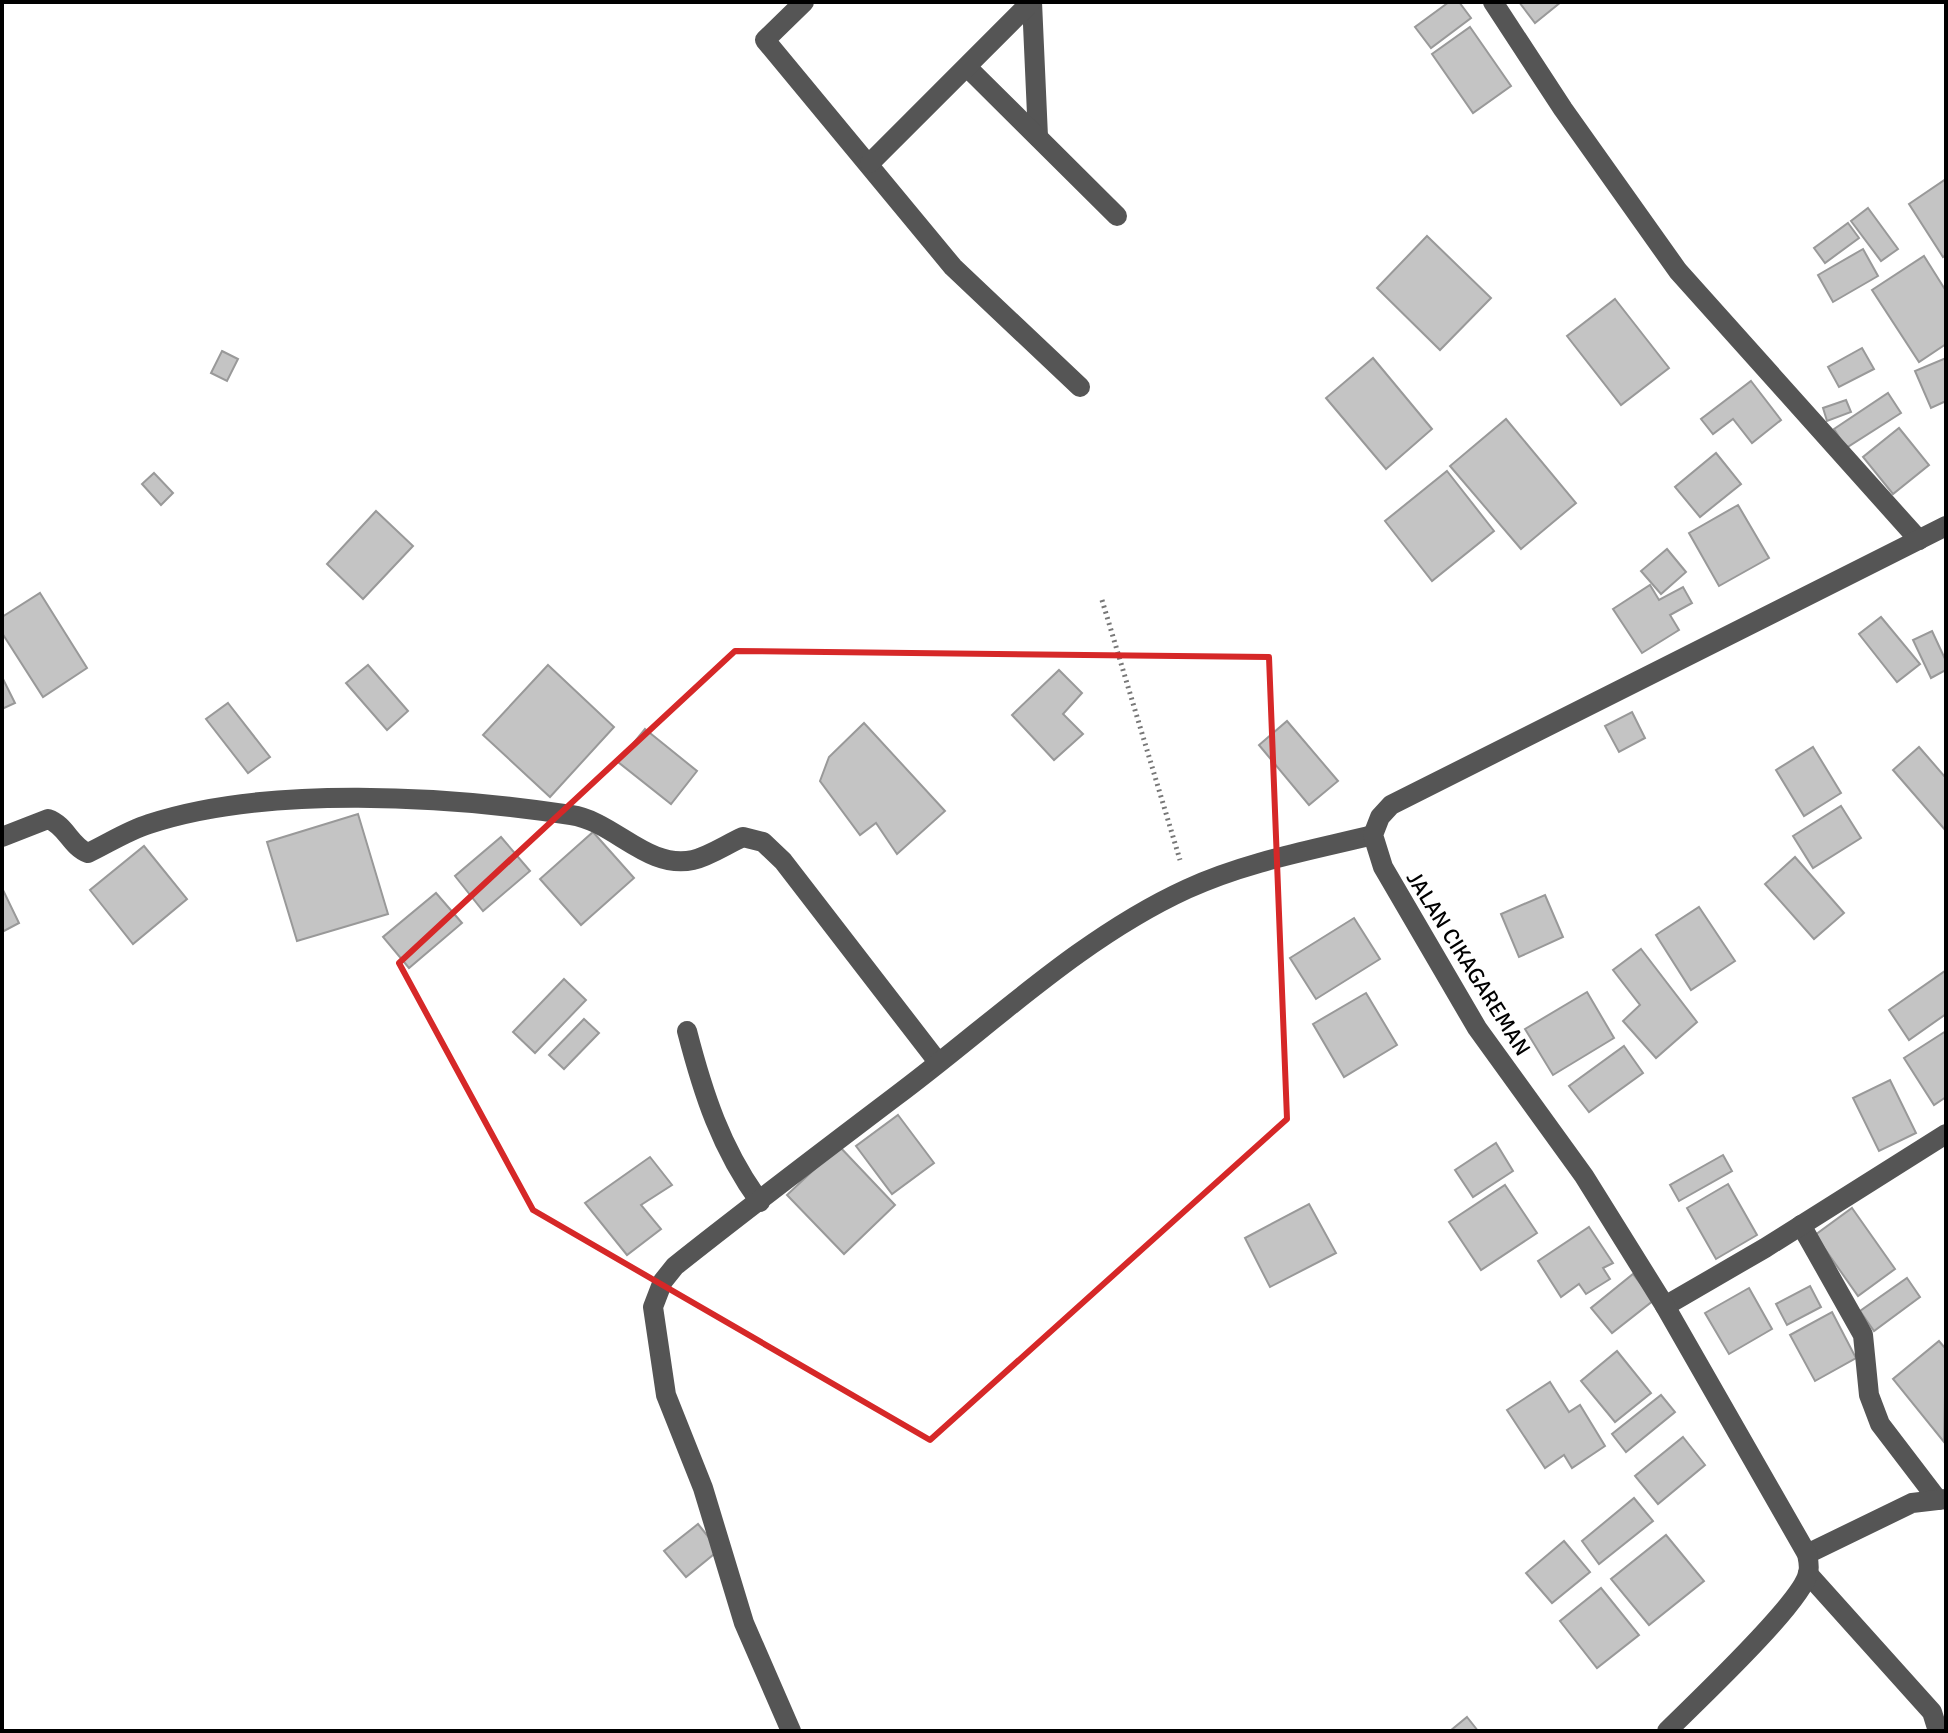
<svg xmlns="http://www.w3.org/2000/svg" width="1948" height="1733" viewBox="0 0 1948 1733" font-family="Signika,sans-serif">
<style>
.building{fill:#c4c4c4;stroke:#999;stroke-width:2}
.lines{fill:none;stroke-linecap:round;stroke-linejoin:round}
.path{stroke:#777;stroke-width:5;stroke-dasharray:2 4;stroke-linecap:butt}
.minor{stroke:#555;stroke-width:20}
.marked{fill:none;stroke:#d62828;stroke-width:6;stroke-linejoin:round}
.labels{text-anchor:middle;stroke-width:7;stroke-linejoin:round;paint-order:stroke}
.street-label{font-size:22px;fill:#000;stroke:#fff}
</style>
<rect width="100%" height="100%" fill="#fff"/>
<g class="building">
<path d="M1449 2H1459L1471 18 1431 48 1415 27Z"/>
<path d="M1519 2H1561L1535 23Z"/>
<path d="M1470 27 1511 86 1473 113 1432 54Z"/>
<path d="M1946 179V255L1943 257 1909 204Z"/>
<path d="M1868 208 1898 249 1881 261 1851 221Z"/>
<path d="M1848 223 1859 238 1825 263 1814 248Z"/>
<path d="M1427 236 1491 298 1440 350 1377 288Z"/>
<path d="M1863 249 1878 276 1833 302 1818 275Z"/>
<path d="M1924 256 1946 291V344L1919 362 1872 290Z"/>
<path d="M1615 299 1669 368 1621 405 1567 336Z"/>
<path d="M1862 348 1874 369 1839 387 1828 367Z"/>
<path d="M222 351 238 359 227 381 211 373Z"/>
<path d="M1373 358 1432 429 1386 469 1326 398Z"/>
<path d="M1946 358V401L1931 408 1915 371Z"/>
<path d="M1751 381 1781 420 1752 443 1733 419 1713 434 1701 419Z"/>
<path d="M1888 393 1901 413 1846 448 1834 429Z"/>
<path d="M1846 400 1851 412 1827 421 1823 408Z"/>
<path d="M1506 419 1576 503 1521 549 1450 466Z"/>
<path d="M1899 428 1929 465 1893 494 1863 457Z"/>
<path d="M1716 453 1741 484 1700 517 1675 487Z"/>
<path d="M1447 471 1494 531 1432 581 1385 521Z"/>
<path d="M154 473 173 493 161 505 142 484Z"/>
<path d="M1738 505 1769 558 1719 586 1689 533Z"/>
<path d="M376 511 413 546 363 599 327 564Z"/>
<path d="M1667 549 1686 572 1661 594 1641 571Z"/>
<path d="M1650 585 1659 600 1683 587 1692 603 1670 615 1679 630 1642 653 1613 609Z"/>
<path d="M40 593 87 668 43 697 2 633V617Z"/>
<path d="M1881 617 1920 664 1897 682 1859 634Z"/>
<path d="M1932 631 1946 661V670L1931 678 1913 640Z"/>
<path d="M368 665 408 711 387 730 346 683Z"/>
<path d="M548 665 614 727 550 797 483 735Z"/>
<path d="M1059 670 1082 693 1063 714 1083 734 1054 760 1012 715Z"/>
<path d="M2 677 15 703 2 709Z"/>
<path d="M228 703 270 757 248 773 206 719Z"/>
<path d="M1632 712 1645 738 1619 752 1605 726Z"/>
<path d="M1287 721 1338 781 1309 805 1259 745Z"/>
<path d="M864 723 945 811 897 854 876 823 860 835 820 781 829 757Z"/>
<path d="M645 729 697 771 671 804 618 762Z"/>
<path d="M1813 747 1841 793 1804 816 1776 770Z"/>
<path d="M1919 747 1946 778V831L1893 770Z"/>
<path d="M1841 806 1861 838 1813 868 1793 836Z"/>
<path d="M358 814 388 914 297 941 267 842Z"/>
<path d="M593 832 634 878 581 925 540 879Z"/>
<path d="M501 837 530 871 483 911 455 876Z"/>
<path d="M144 846 187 899 133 944 90 890Z"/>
<path d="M1795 857 1844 913 1814 939 1765 884Z"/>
<path d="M2 888 19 923 2 932Z"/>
<path d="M436 893 462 923 409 968 383 937Z"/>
<path d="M1545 895 1563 937 1519 957 1501 914Z"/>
<path d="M1699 907 1735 961 1691 990 1656 935Z"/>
<path d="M1354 918 1380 959 1316 999 1290 958Z"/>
<path d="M1641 949 1697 1022 1656 1058 1623 1021 1640 1005 1613 970Z"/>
<path d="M1945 971 1946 1014 1909 1040 1889 1010Z"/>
<path d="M564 979 586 1000 535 1053 513 1032Z"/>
<path d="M1587 992 1614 1038 1553 1075 1525 1029Z"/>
<path d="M1366 993 1397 1045 1344 1077 1313 1024Z"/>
<path d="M584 1019 599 1033 564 1069 549 1055Z"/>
<path d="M1946 1031V1097L1934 1105 1904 1058Z"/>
<path d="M1624 1046 1643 1073 1589 1112 1569 1086Z"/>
<path d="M1890 1080 1916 1133 1879 1151 1853 1098Z"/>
<path d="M898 1115 934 1163 892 1194 856 1146Z"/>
<path d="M1496 1143 1513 1171 1473 1197 1455 1170Z"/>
<path d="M839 1146 895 1205 844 1254 787 1195Z"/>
<path d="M1723 1155 1732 1171 1679 1201 1670 1185Z"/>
<path d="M650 1157 672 1185 641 1205 661 1229 627 1255 585 1203Z"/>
<path d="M1728 1184 1757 1235 1716 1259 1687 1208Z"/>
<path d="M1505 1185 1537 1233 1481 1270 1449 1222Z"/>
<path d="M1309 1204 1336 1253 1270 1287 1245 1238Z"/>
<path d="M1852 1208 1895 1269 1858 1296 1815 1235Z"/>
<path d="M1589 1227 1613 1263 1603 1268 1610 1279 1586 1294 1579 1284 1561 1297 1538 1261Z"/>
<path d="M1633 1274 1654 1300 1612 1333 1591 1308Z"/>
<path d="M1907 1278 1920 1297 1874 1331 1860 1311Z"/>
<path d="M1810 1286 1821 1307 1787 1325 1776 1304Z"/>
<path d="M1749 1288 1772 1329 1729 1354 1705 1313Z"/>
<path d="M1832 1312 1856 1358 1815 1381 1790 1335Z"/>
<path d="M1939 1341 1946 1349 1944 1442 1893 1379Z"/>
<path d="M1617 1351 1651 1393 1615 1422 1581 1381Z"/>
<path d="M1550 1382 1569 1412 1580 1405 1605 1446 1572 1468 1564 1455 1545 1468 1507 1410Z"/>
<path d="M1661 1395 1675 1412 1626 1452 1612 1434Z"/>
<path d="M1683 1437 1705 1465 1658 1504 1635 1476Z"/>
<path d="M1634 1498 1653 1521 1599 1564 1582 1541Z"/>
<path d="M698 1524 719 1550 686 1577 664 1551Z"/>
<path d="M1666 1535 1704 1581 1649 1625 1611 1579Z"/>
<path d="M1564 1541 1590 1572 1552 1603 1526 1573Z"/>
<path d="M1601 1588 1639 1635 1597 1668 1560 1621Z"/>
<path d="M1467 1717 1478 1731H1450Z"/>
</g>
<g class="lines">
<path class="path" d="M1102 600 1180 860"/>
<g class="minor">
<path d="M804 2 765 40 953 267 1080 387"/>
<path d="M1032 2 1038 137"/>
<path d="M1493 2 1563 109 1678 271 1919 540"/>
<path d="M967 67 1117 216"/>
<path d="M870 163 1031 2"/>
<path d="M2 837 48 819C66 825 71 847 88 853 109 843 127 831 149 824 267 785 448 796 571 815 614 821 647 870 693 860 710 856 727 844 743 837L763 842 783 861 938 1062"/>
<path d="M687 1031C703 1093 721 1149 760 1202"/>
<path d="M1801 1225 1863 1335 1869 1395 1880 1424 1938 1500"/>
<path d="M1665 1306 1765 1248 1946 1134"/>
<path d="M1807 1554 1912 1503 1946 1499"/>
<path d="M1808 1574 1932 1712 1938 1731"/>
<path d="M791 1731 744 1623 703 1488 666 1395 653 1307 663 1281 675 1266C748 1208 822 1152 896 1096 990 1026 1080 938 1187 889 1245 862 1312 850 1373 835"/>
<path d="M1667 1731C1693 1705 1803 1602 1808 1573 1810 1567 1808 1559 1807 1554L1665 1306 1584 1176 1477 1028 1383 867 1373 835 1380 817 1391 805 1946 526"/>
</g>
</g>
<path class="marked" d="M735 651 1269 657 1287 1119 930 1440 533 1210 399 963Z"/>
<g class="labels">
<g class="street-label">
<text transform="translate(1469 963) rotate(58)" y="8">JALAN CIKAGAREMAN</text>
</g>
</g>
<rect width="1948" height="1733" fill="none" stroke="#000000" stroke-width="8"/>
</svg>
